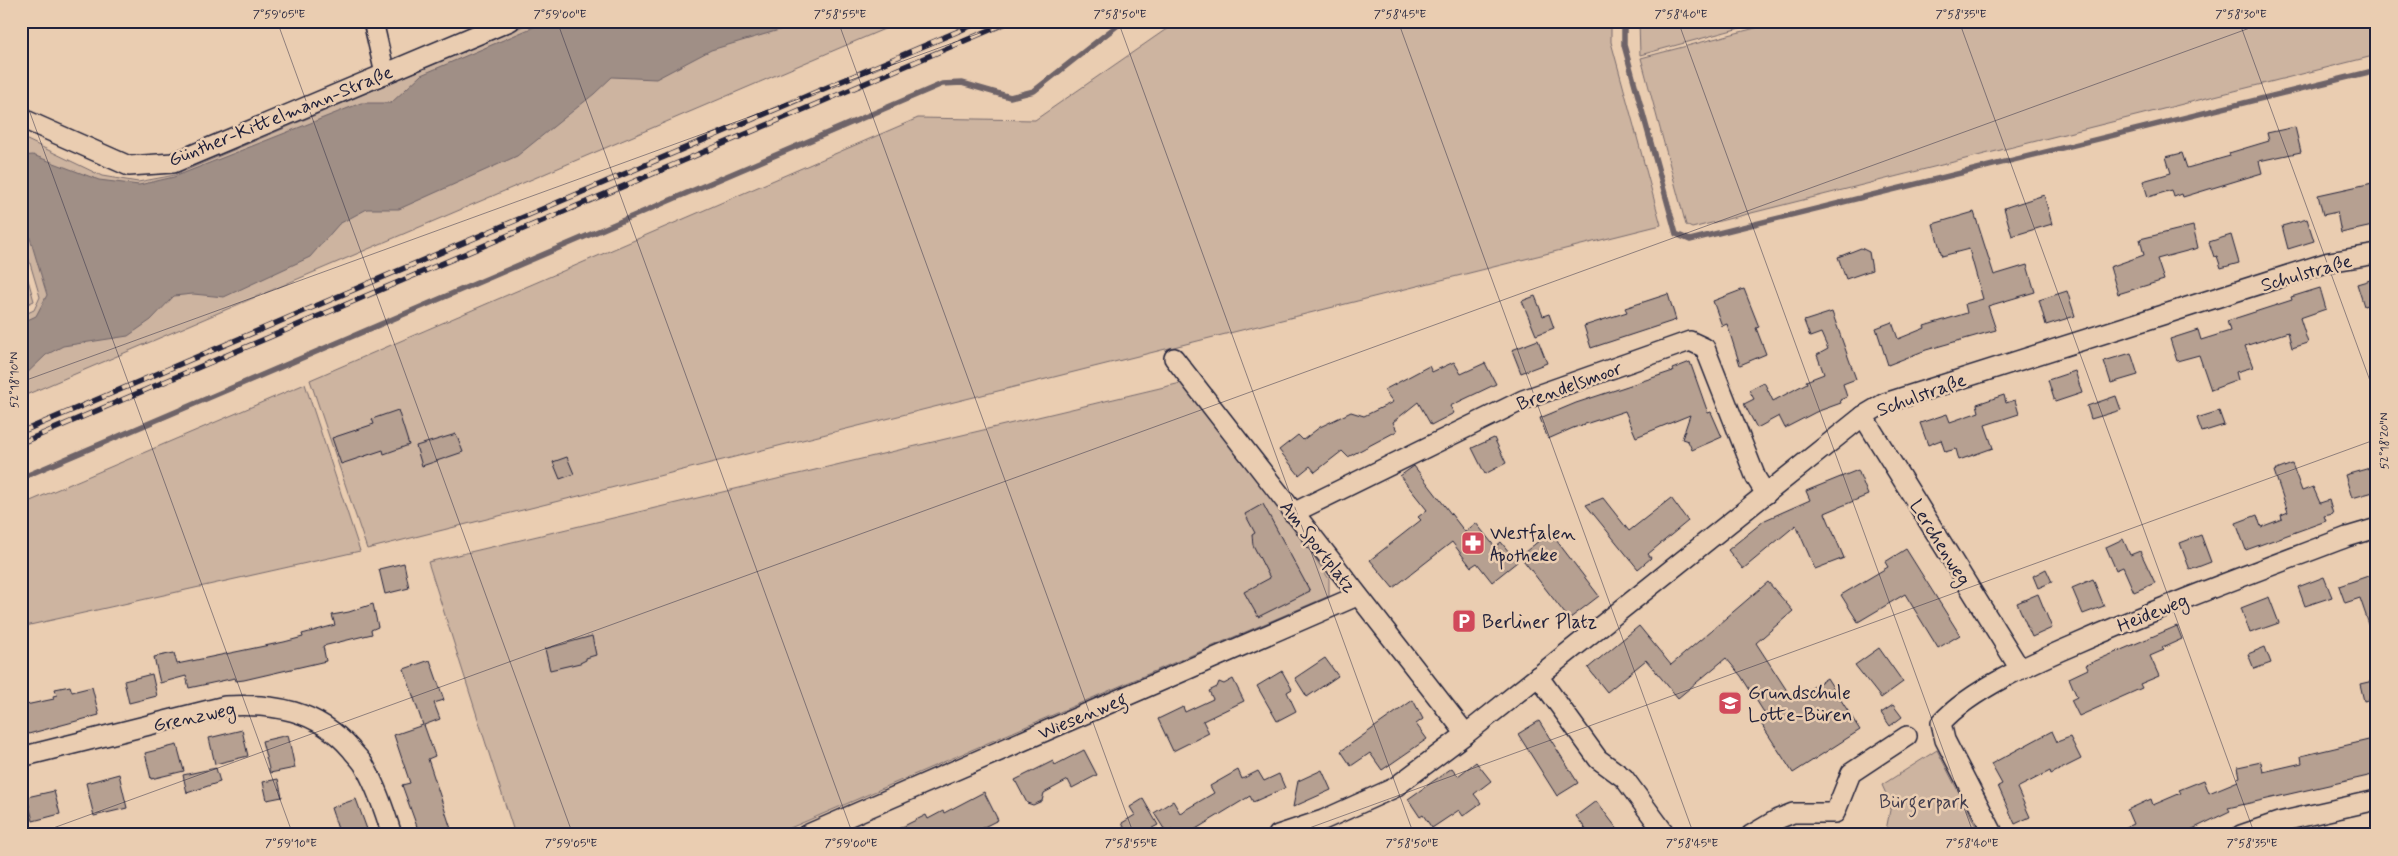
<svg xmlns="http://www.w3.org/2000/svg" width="2398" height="856" viewBox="0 0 2398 856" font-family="Mynerve,sans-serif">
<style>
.green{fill:#cdb4a0;stroke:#786b6e}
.water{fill:#a08f86;stroke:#6e6368}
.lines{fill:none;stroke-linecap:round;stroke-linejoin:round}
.stream{stroke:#6e6368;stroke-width:5.5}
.building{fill:#b6a091;stroke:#22223b}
.minor-casing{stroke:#22223b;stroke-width:22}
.minor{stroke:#eacdb1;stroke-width:19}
.rail-casing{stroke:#22223b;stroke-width:5.5}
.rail{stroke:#eacdb1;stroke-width:4;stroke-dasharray:11;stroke-linecap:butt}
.ticks{fill:none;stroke:#22223b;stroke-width:1;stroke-opacity:0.45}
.labels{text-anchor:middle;stroke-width:5;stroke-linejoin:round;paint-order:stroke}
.street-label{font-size:19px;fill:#22223b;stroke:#eacdb1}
.poi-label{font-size:19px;fill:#22223b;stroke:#eacdb1;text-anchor:start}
.park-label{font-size:19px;fill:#443f4f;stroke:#eacdb1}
.neatline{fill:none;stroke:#22223b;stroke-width:2}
.ticks-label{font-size:12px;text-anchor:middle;fill:#22223b}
</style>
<rect width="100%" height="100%" fill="#eacdb1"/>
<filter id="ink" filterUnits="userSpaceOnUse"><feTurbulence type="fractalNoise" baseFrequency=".02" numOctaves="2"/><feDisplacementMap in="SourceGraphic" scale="10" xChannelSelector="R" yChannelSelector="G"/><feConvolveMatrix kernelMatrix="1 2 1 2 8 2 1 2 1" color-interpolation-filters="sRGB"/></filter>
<g filter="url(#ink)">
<g class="green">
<path d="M535 21H903L21 397V316L34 310 40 297 21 233V137L102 176 138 182 175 175Z"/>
<path d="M1185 21H1611V42L1661 225 367 549 310 380 918 118 1035 120 1165 30Z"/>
<path d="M1639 21H1766L1640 55Z"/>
<path d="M1782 21H2377V55L1692 228 1686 225 1641 58Z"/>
<path d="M21 255 34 301 21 307Z"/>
<path d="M1181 383 1289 519 1329 579V596L774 835H515L428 562Z"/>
<path d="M305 384 360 551 21 627V505Z"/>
<path d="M1937 750 1978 830 1968 835H1885L1891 805 1882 785Z"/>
</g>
<path class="water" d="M548 21H581L595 27 603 21H810L711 50 656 79 612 77 594 94 517 156 399 209H367L339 224 310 257 224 297 193 294 174 296 151 320 128 336 63 346 46 355 21 379V323L36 316 47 295 21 208V156L33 155 99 180 139 185 174 177 361 103H391L421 75Z"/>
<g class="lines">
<g class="stream">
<path d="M1624 21V45L1676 234 1690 240 2377 70"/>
<path d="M21 478 942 84 962 83 1010 97 1034 91 1123 21"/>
</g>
</g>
<g class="building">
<path d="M2295 127 2301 152 2259 161 2262 173 2183 197 2182 194 2174 197 2172 190 2148 197 2143 181 2171 173 2166 157 2182 153 2187 168 2230 156 2229 153 2269 141 2267 133Z"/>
<path d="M2377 182V225L2341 233 2337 212 2323 215 2318 195Z"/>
<path d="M2044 195 2052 224 2012 236 2004 208Z"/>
<path d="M1974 212 1994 275 2027 265 2035 292 1988 306 1996 330 1926 350 1888 365 1876 328 1892 322 1898 339 1925 328 1924 326 1967 313 1965 304 1983 299 1969 249 1942 256 1933 224Z"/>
<path d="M2307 219 2314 241 2288 249 2282 226Z"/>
<path d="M2193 226 2198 248 2157 259 2164 280 2118 294 2110 267 2144 255 2140 239Z"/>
<path d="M2231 235 2239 263 2221 268 2217 256 2214 257 2209 242Z"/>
<path d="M1861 248 1869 252 1872 270 1846 279 1838 257Z"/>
<path d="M2377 278V302L2364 306 2357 284Z"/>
<path d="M2320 288 2326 309 2300 318 2308 343 2292 348 2288 332 2245 346 2253 367 2236 372 2238 380 2211 390 2199 355 2177 361 2170 339 2198 330 2201 340 2230 331 2227 321 2292 300 2291 297Z"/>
<path d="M1744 289 1759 327 1756 328 1766 354 1740 365 1727 324 1722 326 1713 301Z"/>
<path d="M2067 291 2075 316 2046 325 2039 300Z"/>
<path d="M1668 294 1676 320 1591 348 1584 326 1627 312 1625 308Z"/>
<path d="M1535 296 1543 316 1549 314 1554 328 1536 335 1522 301Z"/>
<path d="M1832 312 1856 379 1843 384 1847 397 1840 400 1841 403 1816 412 1785 428 1779 416 1757 428 1744 404 1754 399 1749 390 1764 382 1773 401 1807 383 1806 381 1824 374 1817 355 1828 349 1821 333 1810 337 1804 321Z"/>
<path d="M1538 340 1547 363 1521 373 1512 350Z"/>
<path d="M2131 353 2138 375 2111 383 2104 361Z"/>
<path d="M1454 362 1461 374 1485 363 1496 384 1450 406 1454 413 1431 425 1418 402 1393 422 1397 431 1348 457 1342 451 1315 472 1310 466 1299 475 1279 450 1298 435 1303 440 1320 427 1351 412 1364 416 1393 402 1384 390 1429 366 1432 372Z"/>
<path d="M1690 362 1708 413 1711 412 1722 437 1692 450 1688 441 1682 439 1690 415 1636 437 1625 411 1573 428 1548 439 1540 418 1576 403 1673 371 1672 369Z"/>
<path d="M2075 371 2082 393 2055 402 2048 380Z"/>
<path d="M2004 395 2006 403 2015 400 2019 414 1985 425 1993 448 1959 460 1956 449 1945 452 1941 440 1928 445 1920 423 1947 414 1950 422 1979 412 1977 404Z"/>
<path d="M2116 396 2121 410 2091 419 2087 406Z"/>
<path d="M398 410 409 445 384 454 383 450 341 464 332 438 374 424 372 419Z"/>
<path d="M2219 411 2224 425 2202 432 2197 418Z"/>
<path d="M456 434 463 452 422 466 416 446Z"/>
<path d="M1494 438 1506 463 1485 474 1472 448Z"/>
<path d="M567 457 574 474 560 479 553 462Z"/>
<path d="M2292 464 2302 491 2313 487 2320 503 2329 500 2333 514 2324 516 2326 521 2246 550 2236 523 2257 515 2261 527 2282 519 2281 515 2288 512 2274 471Z"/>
<path d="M1414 466 1465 532 1476 523 1495 547 1501 542 1517 562 1492 582 1477 563 1471 567 1452 542 1393 588 1370 560 1421 520 1418 517 1427 510 1400 476Z"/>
<path d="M2377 466V491L2352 498 2345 475Z"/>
<path d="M1858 470 1868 495 1825 513 1844 558 1815 569 1796 525 1743 569 1728 550 1765 520 1810 500 1806 491Z"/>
<path d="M1603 498 1629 531 1671 498 1688 521 1648 554 1651 558 1638 569 1586 505Z"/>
<path d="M1263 504 1310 591 1258 617 1244 592 1270 578 1253 545 1252 535 1255 533 1245 514Z"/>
<path d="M1550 532 1599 596 1569 619 1520 556Z"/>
<path d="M2201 535 2211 562 2190 570 2180 543Z"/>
<path d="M2123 539 2130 555 2140 551 2155 583 2134 592 2123 567 2116 570 2106 547Z"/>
<path d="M1906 549 1960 635 1938 648 1905 594 1858 622 1841 595 1888 567 1885 562Z"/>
<path d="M404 563 409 588 385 594 379 569Z"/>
<path d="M2046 569 2052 582 2038 588 2033 576Z"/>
<path d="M2377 573V638L2374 639 2360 598 2345 603 2339 586Z"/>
<path d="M2324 577 2332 597 2305 606 2298 587Z"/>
<path d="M2093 579 2104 606 2083 614 2072 588Z"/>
<path d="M1768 582 1793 611 1756 643 1793 700 1827 678 1860 730 1793 773 1760 722 1767 717 1741 676 1726 658 1678 698 1646 660 1607 692 1588 668 1639 626 1671 665Z"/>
<path d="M2038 594 2052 628 2032 637 2017 603Z"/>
<path d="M2269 597 2279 623 2250 633 2241 608Z"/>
<path d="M373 604 378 627 371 630 372 634 323 646 326 661 244 680 236 681 235 678 189 688 186 676 160 683 154 657 174 653 177 664 284 642 303 637 302 634 335 625 332 615 349 612Z"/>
<path d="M2177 626 2182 639 2162 648 2164 650 2150 656 2159 676 2140 684 2142 688 2079 716 2071 700 2077 697 2069 678 2088 669 2086 665Z"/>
<path d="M592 636 596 655 586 658V660L580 663 550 670 545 649Z"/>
<path d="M2265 647 2271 663 2254 669 2248 654Z"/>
<path d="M1879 648 1903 682 1881 698 1855 665Z"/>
<path d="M1325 658 1338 676 1307 697 1295 678Z"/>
<path d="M430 660 444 700 434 703 440 719 424 725 435 756 428 759 453 835H420L402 785 410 783 394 735 423 725 404 669Z"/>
<path d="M1282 671 1292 689 1287 692 1296 711 1277 721 1257 686Z"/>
<path d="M152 674 157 696 129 703 124 681Z"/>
<path d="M1233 679 1244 701 1203 721 1209 733 1173 751 1158 719 1183 707 1185 712 1213 699 1209 691 1217 687 1219 682 1224 684Z"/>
<path d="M2377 680V698L2364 701 2360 684Z"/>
<path d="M70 686 72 692 92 687 99 715 21 736V706L54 699 53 696 57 695 55 689Z"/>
<path d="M1413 700 1423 719 1416 724 1427 739 1382 770 1370 753 1351 766 1341 751Z"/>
<path d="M1893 705 1902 717 1890 726 1881 713Z"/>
<path d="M1539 721 1578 783 1557 796 1518 734Z"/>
<path d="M242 730 248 756 215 764 209 738Z"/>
<path d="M2052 731 2057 742 2070 737 2081 759 2051 774 2050 771 2017 788 2030 817 2015 824 1998 786 2002 784 1991 764Z"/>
<path d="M288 735 295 768 270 773 262 741Z"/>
<path d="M2377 738V774L2228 808 2230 811 2180 835H2109L2133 824 2127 810 2151 799 2153 805 2181 793 2179 790 2204 780 2209 793 2238 781 2237 778 2240 777 2238 767 2261 762 2263 772 2302 763 2301 756Z"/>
<path d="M177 745 184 771 151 779 145 753Z"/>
<path d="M1084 750 1097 775 1072 788 1068 780 1044 793 1042 801 1033 805 1027 803 1015 780 1053 761 1055 765Z"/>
<path d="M1476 762 1491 781 1474 794 1481 803 1463 816 1459 810 1432 828 1423 815 1420 817 1408 799 1452 768 1458 776Z"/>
<path d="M216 768 220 782 187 793 183 775Z"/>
<path d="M1238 770 1242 779 1258 771 1264 781 1279 774 1285 788 1253 802 1250 796 1186 835H1175L1172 829 1166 832 1154 813 1173 801 1180 813 1214 793 1210 786Z"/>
<path d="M1322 770 1331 790 1293 807 1298 781Z"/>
<path d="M119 774 127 808 94 816 86 783Z"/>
<path d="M278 779 282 797 267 800 263 782Z"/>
<path d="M54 791 60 814 33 821 27 797Z"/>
<path d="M984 792 998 820 980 829 983 835H886L926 815 928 819 943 811 944 813Z"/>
<path d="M356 799 368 832 359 835H340L331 808Z"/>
<path d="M1143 799 1158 825 1139 835H1128L1122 823 1135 815 1130 807Z"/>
<path d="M1596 801 1622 835H1590L1576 816Z"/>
</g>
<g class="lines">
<g class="minor-casing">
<g id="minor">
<path d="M373 21 385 74"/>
<path d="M21 118 129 166 173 163 510 21"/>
<path d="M1174 358 1466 734"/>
<path d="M1863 416 2020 669"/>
<path d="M1293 513 1523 400 1690 341 1705 348 1756 478 1766 494"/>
<path d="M1538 676 1598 759 1624 778 1666 835"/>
<path d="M21 757 225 706C274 703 317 710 351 749 355 755 362 760 365 767 377 788 385 812 392 835"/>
<path d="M806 835 1357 596"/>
<path d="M1278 835 1323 820 1394 788 1466 734 1863 416 1885 403 2329 262 2377 254"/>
<path d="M1751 835 1778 819 1793 813H1835L1851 773 1907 736"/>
<path d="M1994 835 1945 740 1941 723C1970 690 2034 662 2074 645 2164 605 2255 572 2347 537L2377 528"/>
<path d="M2241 835 2279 822 2377 800"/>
</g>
</g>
<use href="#minor" class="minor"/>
<g class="rail-casing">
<g id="rail">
<path d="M21 432 982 21"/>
<path d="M21 443 1011 21"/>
</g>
</g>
<use href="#rail" class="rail"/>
</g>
</g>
<path class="ticks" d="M277 21 573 835M557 21 853 835M838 21 1134 835M1118 21 1414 835M1398 21 1694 835M1678 21 1974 835M1959 21 2255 835M2239 21 2377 400M21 88 293 835M21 382 1013 21M34 835 2269 21M1290 835 2377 439"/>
<defs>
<g id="pharmacy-square" transform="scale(1.25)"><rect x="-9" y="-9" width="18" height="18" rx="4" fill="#d1495b" stroke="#eacdb1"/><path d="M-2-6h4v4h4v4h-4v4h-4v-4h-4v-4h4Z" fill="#fff"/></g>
<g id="parking-square" transform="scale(1.25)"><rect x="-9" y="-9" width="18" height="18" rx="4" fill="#d1495b" stroke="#eacdb1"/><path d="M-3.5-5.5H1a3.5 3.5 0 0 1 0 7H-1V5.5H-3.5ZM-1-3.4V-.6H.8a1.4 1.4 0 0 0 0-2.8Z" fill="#fff"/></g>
<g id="school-square" transform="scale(1.25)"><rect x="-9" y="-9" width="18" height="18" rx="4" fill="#d1495b" stroke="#eacdb1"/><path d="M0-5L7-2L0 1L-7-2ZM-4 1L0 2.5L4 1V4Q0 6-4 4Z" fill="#fff"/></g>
</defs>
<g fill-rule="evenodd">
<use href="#pharmacy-square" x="1473" y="543"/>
<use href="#parking-square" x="1464" y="621"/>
<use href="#school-square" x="1730" y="703"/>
</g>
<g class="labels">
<g class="street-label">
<text transform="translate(280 115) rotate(-22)" y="7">Günther-Kittelmann-Straße</text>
<text transform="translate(2306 272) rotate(-16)" y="7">Schulstraße</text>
<text transform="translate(1569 385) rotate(-20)" y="7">Brendelsmoor</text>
<text transform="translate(1921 394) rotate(-20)" y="7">Schulstraße</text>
<text transform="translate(1941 542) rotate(58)" y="7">Lerchenweg</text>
<text transform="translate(1319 546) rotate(52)" y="7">Am Sportplatz</text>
<text transform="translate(2152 612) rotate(-22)" y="7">Heideweg</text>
<text transform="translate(1082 715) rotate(-23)" y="7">Wiesenweg</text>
<text transform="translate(194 716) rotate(-12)" y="7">Grenzweg</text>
</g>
<g class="poi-label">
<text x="1490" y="539">Westfalen<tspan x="1490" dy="22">Apotheke</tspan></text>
<text x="1482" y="628">Berliner Platz</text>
<text x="1748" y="699">Grundschule<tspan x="1748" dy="22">Lotte-Büren</tspan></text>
</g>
<g class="park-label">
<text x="1924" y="808">Bürgerpark</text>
</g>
</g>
<rect width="2398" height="856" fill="none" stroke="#eacdb1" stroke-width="55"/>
<rect x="28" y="28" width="2342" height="800" class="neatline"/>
<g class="ticks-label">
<text x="279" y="18">7°59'05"E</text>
<text x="560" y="18">7°59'00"E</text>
<text x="840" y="18">7°58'55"E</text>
<text x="1120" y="18">7°58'50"E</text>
<text x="1400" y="18">7°58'45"E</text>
<text x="1681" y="18">7°58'40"E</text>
<text x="1961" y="18">7°58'35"E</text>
<text x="2241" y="18">7°58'30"E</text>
<text transform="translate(14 380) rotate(-90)" y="4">52°18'10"N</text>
<text transform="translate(2384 441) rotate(-90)" y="4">52°18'20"N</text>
<text x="291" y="847">7°59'10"E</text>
<text x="571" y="847">7°59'05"E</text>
<text x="851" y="847">7°59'00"E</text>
<text x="1131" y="847">7°58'55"E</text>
<text x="1412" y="847">7°58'50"E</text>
<text x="1692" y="847">7°58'45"E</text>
<text x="1972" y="847">7°58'40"E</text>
<text x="2252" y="847">7°58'35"E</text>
</g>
</svg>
